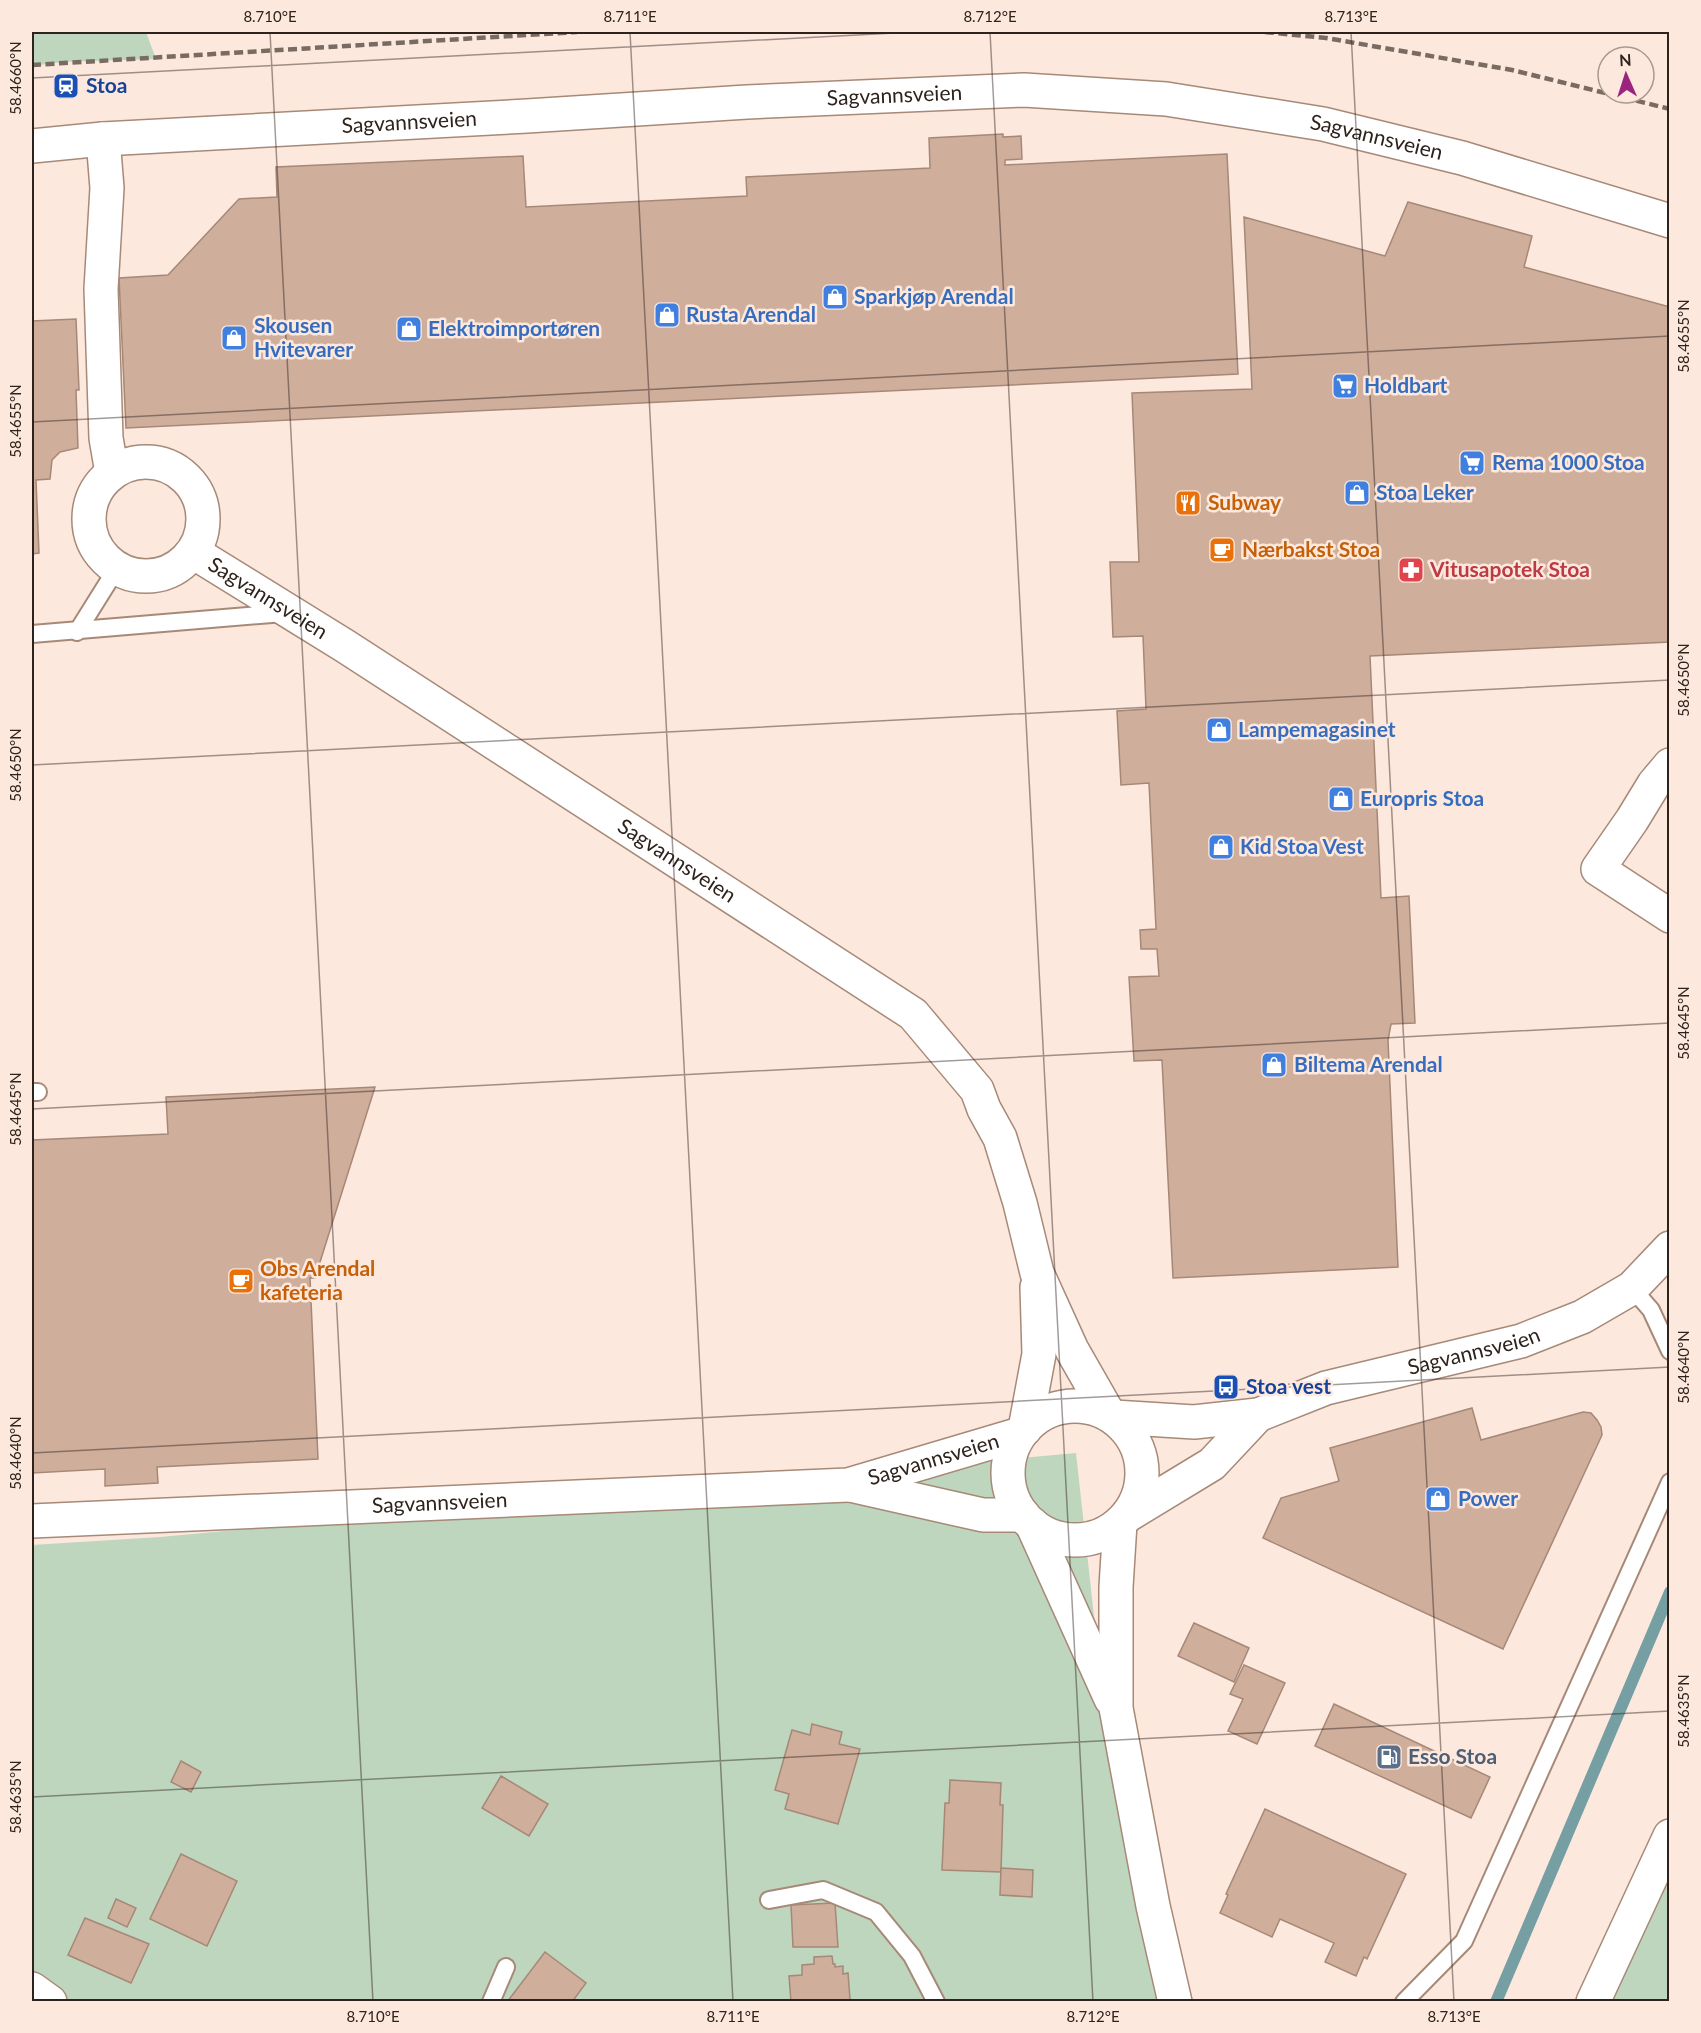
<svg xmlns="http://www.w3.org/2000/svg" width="1701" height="2033" viewBox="0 0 1701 2033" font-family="Lato,sans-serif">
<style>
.green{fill:#bdd6bd}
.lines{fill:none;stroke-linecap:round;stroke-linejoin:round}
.stream{stroke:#759fa3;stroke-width:12}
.building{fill:#cfae9c;stroke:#a68877;stroke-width:1.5}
.lane-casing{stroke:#a78978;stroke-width:20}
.street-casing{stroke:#a78978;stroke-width:36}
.secondary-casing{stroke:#a78978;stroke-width:36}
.lane{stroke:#fff;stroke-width:16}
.street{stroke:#fff;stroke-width:33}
.secondary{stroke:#fff;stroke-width:33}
.rail{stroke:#796a62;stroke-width:4.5;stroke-dasharray:9 4.5;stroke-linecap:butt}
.ticks{fill:none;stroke:#2e221c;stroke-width:1.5;stroke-opacity:0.45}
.labels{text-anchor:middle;stroke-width:5;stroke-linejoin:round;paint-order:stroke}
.transit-label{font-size:21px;font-weight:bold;fill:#164399;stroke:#fce8dd;text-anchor:start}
.street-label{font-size:21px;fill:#2e221c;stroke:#fce8dd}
.shop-label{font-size:21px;font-weight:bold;fill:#366cbe;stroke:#fce8dd;text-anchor:start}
.food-label{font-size:21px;font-weight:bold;fill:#c56008;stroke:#fce8dd;text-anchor:start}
.health-label{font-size:21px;font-weight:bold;fill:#be3a42;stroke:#fce8dd;text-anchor:start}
.service-label{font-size:21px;font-weight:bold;fill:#4e5e75;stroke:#fce8dd;text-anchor:start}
.neatline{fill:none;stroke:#2e221c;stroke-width:2}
.ticks-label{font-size:15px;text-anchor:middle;fill:#2e221c}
</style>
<rect width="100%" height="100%" fill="#fce8dd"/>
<g class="green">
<path d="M32 32H146L156 59 63 62 32 66Z"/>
<path d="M1076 1453 1109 1753 1165 2001 32 2002V1545L160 1537Z"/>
<path d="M1669 1880V2001H1605Z"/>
</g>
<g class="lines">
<path class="stream" d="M1496 2002 1670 1592"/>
</g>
<g class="building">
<path d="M1003 134V137L1021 136 1022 159 1005 160V165L1227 154 1238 374 126 428 119 278 168 275 239 199 277 197 276 167 523 156 526 207 747 196 746 177 930 168 929 138Z"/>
<path d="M1408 202 1532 236 1524 267 1670 307V642L1370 656 1381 898 1409 896 1415 1023 1391 1024 1388 1040 1398 1267 1173 1278 1162 1060 1134 1061 1129 977 1159 976 1157 949H1141L1140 930 1156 929 1149 783 1121 785 1117 711 1146 709 1143 636 1113 637 1110 562H1139L1132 393 1252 389 1244 217 1385 256Z"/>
<path d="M76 319 79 390H76L78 448 60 452 52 460 50 479 36 480 39 553 32 554V321Z"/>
<path d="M375 1087 315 1278H310L318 1459 157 1467 158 1483 105 1486V1469L32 1473V1140L168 1134 166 1097Z"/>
<path d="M1472 1408 1481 1440 1583 1412 1591 1413 1597 1420 1601 1427 1602 1435 1503 1649 1263 1538 1281 1498 1339 1481 1330 1448Z"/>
<path d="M1194 1623 1249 1648 1234 1682 1178 1656Z"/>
<path d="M1244 1665 1285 1683 1257 1744 1228 1731 1243 1699 1230 1694Z"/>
<path d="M1334 1704 1490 1777 1471 1818 1315 1746Z"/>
<path d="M812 1724 842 1732 839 1744 860 1749 838 1824 785 1809 789 1794 775 1790 792 1730 810 1735Z"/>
<path d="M181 1761 201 1772 191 1792 171 1782Z"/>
<path d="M501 1776 548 1804 529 1836 482 1808Z"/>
<path d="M950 1780 1001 1783 1000 1805H1003L1001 1872 942 1870 945 1803H949Z"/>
<path d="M1265 1809 1406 1874 1367 1959 1364 1957 1356 1976 1325 1962 1334 1943 1280 1919 1272 1937 1220 1913 1228 1895 1226 1894Z"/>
<path d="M181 1854 237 1881 207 1946 150 1919Z"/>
<path d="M1001 1868 1033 1870 1032 1897 1000 1895Z"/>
<path d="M116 1899 136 1908 127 1927 108 1918Z"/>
<path d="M835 1903 838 1947H793L791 1905Z"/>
<path d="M85 1918 149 1944 131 1983 68 1955Z"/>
<path d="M545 1952 586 1983 572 2002H507Z"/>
<path d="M832 1956 833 1964H835V1967L843 1966V1974L848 1973 850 1999 848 2000 854 2002H791L789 1976 802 1975V1965L814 1964V1957Z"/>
</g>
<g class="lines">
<g class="lane-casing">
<g id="lane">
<path d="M77 632 117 568"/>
<path d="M32 634 284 613"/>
<path d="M32 1092H38"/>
<path d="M1632 1288 1651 1310 1670 1351"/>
<path d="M769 1900 823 1890 876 1912 912 1956 936 2002"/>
<path d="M491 2002 506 1967"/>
<path d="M1404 2002 1464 1941 1670 1482"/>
</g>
</g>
<g class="street-casing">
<g id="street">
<path d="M103 139 107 188 101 289 106 438 112 473"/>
<path id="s1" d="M32 146 103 139 527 116 747 102 1024 90 1166 99 1323 124 1462 158 1670 221"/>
<circle cx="146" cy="519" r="57"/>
<path id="s2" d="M193 552 345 646 913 1014 977 1090 984 1109 1000 1138 1020 1203 1037 1273 1072 1350 1108 1413"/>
<path d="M1670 765 1654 784 1632 820 1598 869 1670 916"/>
<path d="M1025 1429 1039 1354 1037 1287"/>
<path d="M850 1485 983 1515H1023"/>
<path id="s3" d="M32 1521 848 1485 1020 1434"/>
<path d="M32 1989 50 2002"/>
</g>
</g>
<g class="secondary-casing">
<g id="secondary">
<circle cx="1075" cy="1473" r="67"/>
<path id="s4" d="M1114 1417 1194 1422 1258 1415 1326 1388 1521 1341 1582 1317 1632 1288 1670 1248"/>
<path d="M1128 1515 1212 1464 1258 1415"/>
<path d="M1120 1523 1116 1587V1708L1153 1906 1175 2002"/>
<path d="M1032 1524 1111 1699"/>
<path d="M1593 2002 1670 1836"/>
</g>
</g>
<use href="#lane" class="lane"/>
<use href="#street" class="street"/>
<use href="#secondary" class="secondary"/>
<g class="rail">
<path d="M1265 32 1326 38 1512 70 1670 109"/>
<path d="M32 65 577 32"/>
</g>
</g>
<path class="ticks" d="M270 32 373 2002M630 32 733 2002M990 32 1093 2002M1351 32 1454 2002M32 78 914 32M32 422 1670 336M32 765 1670 680M32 1109 1670 1023M32 1453 1670 1367M32 1797 1670 1711"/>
<defs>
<g id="station-square" transform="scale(1.35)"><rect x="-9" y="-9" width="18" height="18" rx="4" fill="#1a4fb4" stroke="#fce8dd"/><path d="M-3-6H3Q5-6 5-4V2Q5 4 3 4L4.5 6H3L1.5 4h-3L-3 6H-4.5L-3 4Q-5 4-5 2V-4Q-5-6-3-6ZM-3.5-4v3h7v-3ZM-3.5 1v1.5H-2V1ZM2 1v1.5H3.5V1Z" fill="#fff"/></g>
<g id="shop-square" transform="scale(1.35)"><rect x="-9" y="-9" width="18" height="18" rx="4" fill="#3f7fe0" stroke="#fce8dd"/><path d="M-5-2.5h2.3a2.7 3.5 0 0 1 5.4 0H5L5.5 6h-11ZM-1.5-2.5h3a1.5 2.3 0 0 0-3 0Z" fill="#fff"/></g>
<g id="supermarket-square" transform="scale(1.35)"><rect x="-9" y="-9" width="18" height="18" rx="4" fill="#3f7fe0" stroke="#fce8dd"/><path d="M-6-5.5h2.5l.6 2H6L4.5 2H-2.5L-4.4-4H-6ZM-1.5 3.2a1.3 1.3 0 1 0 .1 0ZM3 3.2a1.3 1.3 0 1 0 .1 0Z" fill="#fff"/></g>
<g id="restaurant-square" transform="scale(1.35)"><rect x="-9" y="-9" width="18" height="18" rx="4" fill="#e8710a" stroke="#fce8dd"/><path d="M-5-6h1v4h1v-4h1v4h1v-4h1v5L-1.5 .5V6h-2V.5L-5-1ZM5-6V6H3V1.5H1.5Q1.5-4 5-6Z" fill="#fff"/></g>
<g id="cafe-square" transform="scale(1.35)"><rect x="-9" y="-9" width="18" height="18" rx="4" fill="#e8710a" stroke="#fce8dd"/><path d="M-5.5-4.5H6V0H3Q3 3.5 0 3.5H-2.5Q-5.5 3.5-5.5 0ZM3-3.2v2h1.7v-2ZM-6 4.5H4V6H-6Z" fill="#fff"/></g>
<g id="pharmacy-square" transform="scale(1.35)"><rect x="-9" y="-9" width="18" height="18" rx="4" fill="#e0444e" stroke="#fce8dd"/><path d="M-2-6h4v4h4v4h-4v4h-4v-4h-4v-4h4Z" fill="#fff"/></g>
<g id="bus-square" transform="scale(1.35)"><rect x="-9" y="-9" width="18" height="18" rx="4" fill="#1a4fb4" stroke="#fce8dd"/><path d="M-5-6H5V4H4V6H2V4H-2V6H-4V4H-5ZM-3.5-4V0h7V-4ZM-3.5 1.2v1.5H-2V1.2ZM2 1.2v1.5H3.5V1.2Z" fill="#fff"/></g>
<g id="fuel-square" transform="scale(1.35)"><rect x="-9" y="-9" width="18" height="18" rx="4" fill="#5c6f8a" stroke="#fce8dd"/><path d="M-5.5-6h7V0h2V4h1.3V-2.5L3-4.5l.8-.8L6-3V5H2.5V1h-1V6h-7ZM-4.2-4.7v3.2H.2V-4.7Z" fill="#fff"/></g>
</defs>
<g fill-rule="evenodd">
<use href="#station-square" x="66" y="86"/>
<use href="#shop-square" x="835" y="297"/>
<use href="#shop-square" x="667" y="315"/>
<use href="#shop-square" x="409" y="329"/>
<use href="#shop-square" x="234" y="338"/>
<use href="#supermarket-square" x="1345" y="386"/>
<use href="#supermarket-square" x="1472" y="463"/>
<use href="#shop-square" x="1357" y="493"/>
<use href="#restaurant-square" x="1188" y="503"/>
<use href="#cafe-square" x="1222" y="550"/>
<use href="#pharmacy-square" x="1411" y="570"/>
<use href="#shop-square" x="1219" y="730"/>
<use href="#shop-square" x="1341" y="799"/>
<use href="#shop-square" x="1221" y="847"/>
<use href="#shop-square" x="1274" y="1065"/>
<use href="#cafe-square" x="241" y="1281"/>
<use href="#bus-square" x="1226" y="1387"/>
<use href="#shop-square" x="1438" y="1499"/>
<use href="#fuel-square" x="1389" y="1757"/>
</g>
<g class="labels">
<g class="transit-label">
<text x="86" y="93">Stoa</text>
<text x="1246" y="1394">Stoa vest</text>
</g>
<g class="street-label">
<text dy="7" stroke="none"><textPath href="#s1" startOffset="864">Sagvannsveien</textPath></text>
<text dy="7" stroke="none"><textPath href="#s1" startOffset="378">Sagvannsveien</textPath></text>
<text dy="7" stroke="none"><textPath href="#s1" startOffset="1350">Sagvannsveien</textPath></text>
<text dy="7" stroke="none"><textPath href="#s2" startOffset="88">Sagvannsveien</textPath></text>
<text dy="7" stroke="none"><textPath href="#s2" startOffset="574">Sagvannsveien</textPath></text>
<text dy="7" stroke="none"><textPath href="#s4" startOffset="370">Sagvannsveien</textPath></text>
<text dy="7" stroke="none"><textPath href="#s3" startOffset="906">Sagvannsveien</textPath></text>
<text dy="7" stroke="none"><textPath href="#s3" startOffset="408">Sagvannsveien</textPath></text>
</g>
<g class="shop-label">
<text x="854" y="304">Sparkjøp Arendal</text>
<text x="686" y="322">Rusta Arendal</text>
<text x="254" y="333">Skousen<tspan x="254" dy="24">Hvitevarer</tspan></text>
<text x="428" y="336">Elektroimportøren</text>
<text x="1364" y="393">Holdbart</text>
<text x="1492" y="470">Rema 1000 Stoa</text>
<text x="1376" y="500">Stoa Leker</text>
<text x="1238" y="737">Lampemagasinet</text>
<text x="1360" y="806">Europris Stoa</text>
<text x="1240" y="854">Kid Stoa Vest</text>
<text x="1294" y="1072">Biltema Arendal</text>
<text x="1458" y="1506">Power</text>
</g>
<g class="food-label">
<text x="1208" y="510">Subway</text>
<text x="1242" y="557">Nærbakst Stoa</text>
<text x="260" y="1276">Obs Arendal<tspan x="260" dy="24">kafeteria</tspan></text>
</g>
<g class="health-label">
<text x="1430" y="577">Vitusapotek Stoa</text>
</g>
<g class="service-label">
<text x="1408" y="1764">Esso Stoa</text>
</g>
</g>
<rect width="1701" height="2033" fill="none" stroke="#fce8dd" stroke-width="66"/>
<g transform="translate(1626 75) rotate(357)"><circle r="28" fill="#fce8dd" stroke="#aa9990" stroke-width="1.5"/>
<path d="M0-4.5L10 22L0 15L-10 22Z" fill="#9b247e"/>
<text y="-9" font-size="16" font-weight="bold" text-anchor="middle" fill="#2e221c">N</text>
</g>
<rect x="33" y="33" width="1635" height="1967" class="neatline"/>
<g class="ticks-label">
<text x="270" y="22">8.710°E</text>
<text x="630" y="22">8.711°E</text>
<text x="990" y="22">8.712°E</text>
<text x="1351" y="22">8.713°E</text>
<text transform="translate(16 78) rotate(-90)" y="5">58.4660°N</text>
<text transform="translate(1684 336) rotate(-90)" y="5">58.4655°N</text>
<text transform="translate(16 421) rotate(-90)" y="5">58.4655°N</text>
<text transform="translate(1684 680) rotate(-90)" y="5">58.4650°N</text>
<text transform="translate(16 765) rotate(-90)" y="5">58.4650°N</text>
<text transform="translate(1684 1023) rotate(-90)" y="5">58.4645°N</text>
<text transform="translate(16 1109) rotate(-90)" y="5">58.4645°N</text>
<text transform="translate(1684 1367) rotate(-90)" y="5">58.4640°N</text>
<text transform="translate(16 1453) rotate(-90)" y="5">58.4640°N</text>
<text transform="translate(1684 1711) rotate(-90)" y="5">58.4635°N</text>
<text transform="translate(16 1797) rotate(-90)" y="5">58.4635°N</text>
<text x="373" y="2022">8.710°E</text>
<text x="733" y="2022">8.711°E</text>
<text x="1093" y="2022">8.712°E</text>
<text x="1454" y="2022">8.713°E</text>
</g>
</svg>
